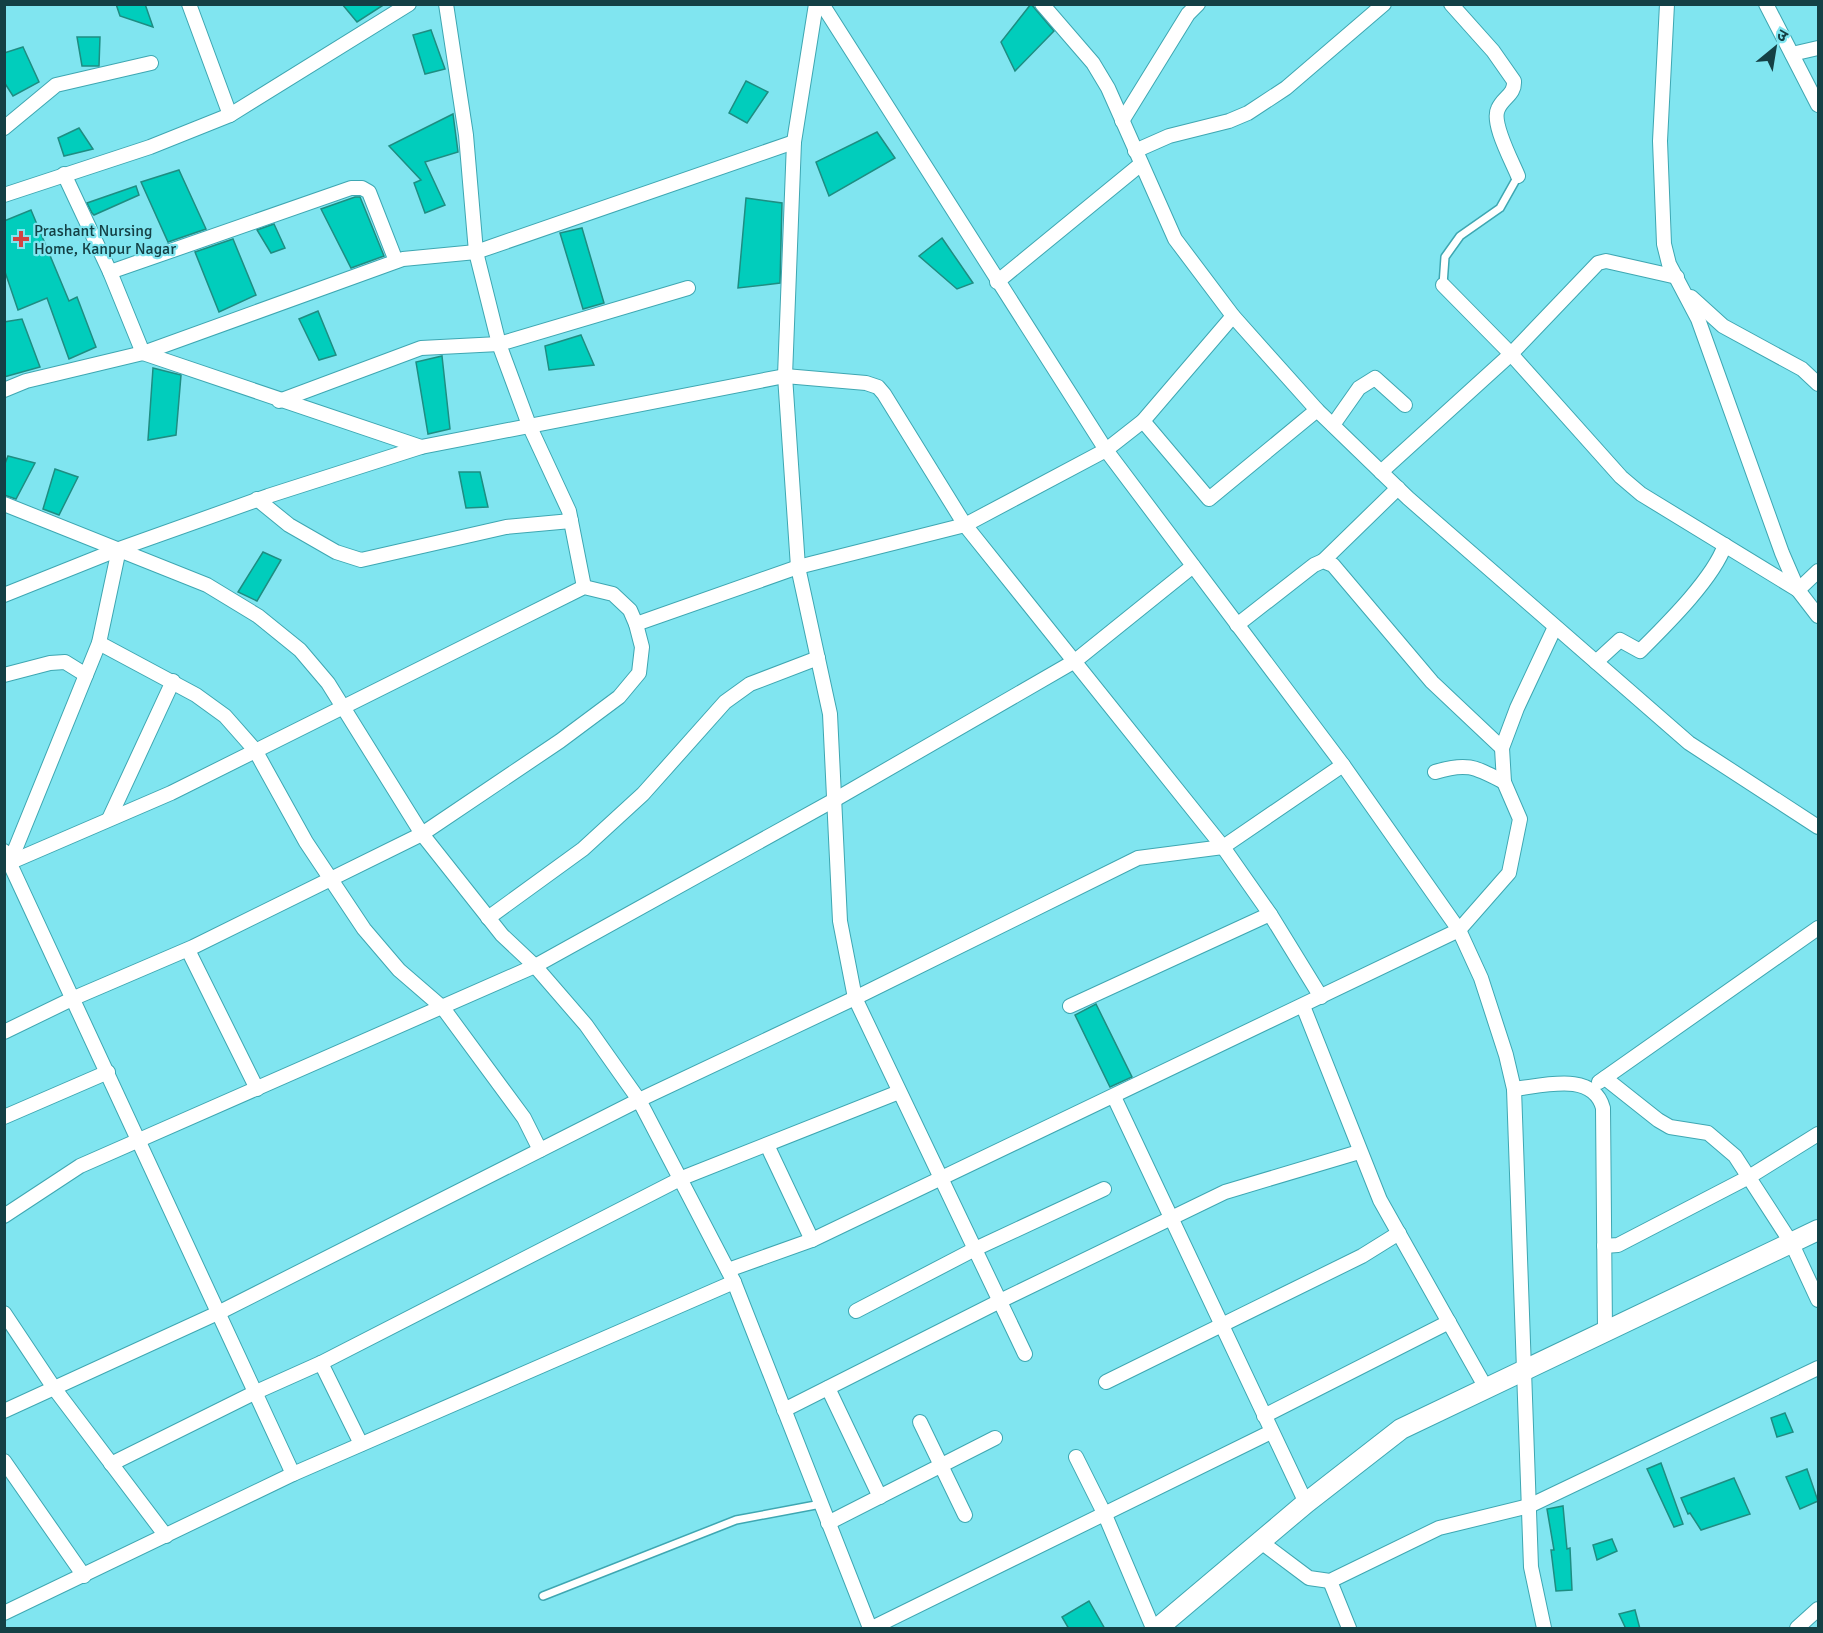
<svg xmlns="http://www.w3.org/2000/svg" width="1823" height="1633" viewBox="0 0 1823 1633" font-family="Signika,'Noto Sans Devanagari',sans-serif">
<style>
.building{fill:#01cdbc;stroke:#1e8d82;stroke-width:1.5}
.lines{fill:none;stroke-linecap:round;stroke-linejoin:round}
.lane-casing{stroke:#3ea7b2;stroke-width:10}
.street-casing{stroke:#3ea7b2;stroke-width:16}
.secondary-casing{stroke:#3ea7b2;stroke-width:22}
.lane{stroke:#fff;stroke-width:7}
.street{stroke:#fff;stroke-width:14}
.secondary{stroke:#fff;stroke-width:20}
.poi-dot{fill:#d24342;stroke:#80e5f0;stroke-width:2}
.labels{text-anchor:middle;stroke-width:4.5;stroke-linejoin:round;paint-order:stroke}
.poi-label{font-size:16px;fill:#144045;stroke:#80e5f0;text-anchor:start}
</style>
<rect width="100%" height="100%" fill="#80e5f0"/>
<g class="building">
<path d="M116 4H145L153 27 120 16Z"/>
<path d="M342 4H385L357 22Z"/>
<path d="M1031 4 1054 31 1015 71 1001 42Z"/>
<path d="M431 30 445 69 425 74 413 35Z"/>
<path d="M77 37H100L99 66H82Z"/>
<path d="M23 47 39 82 13 96 4 82V53Z"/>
<path d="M746 81 768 92 747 123 729 113Z"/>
<path d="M453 114 458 152 425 162 445 205 425 213 414 183 421 180 389 146Z"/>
<path d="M79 128 93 149 64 156 58 138Z"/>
<path d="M877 132 895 158 829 196 816 162Z"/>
<path d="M179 170 206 229 168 242 141 182Z"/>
<path d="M136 186 139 195 94 215 92 213 87 203Z"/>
<path d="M355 197H360L384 256 351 268 321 209Z"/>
<path d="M746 198 782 203 780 283 738 288Z"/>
<path d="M31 210 69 301 77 297 96 347 69 359 47 298 18 310 4 269V221Z"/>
<path d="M274 224 285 248 271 253 257 230Z"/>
<path d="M582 228 604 303 583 309 560 233Z"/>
<path d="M942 238 973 283 957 289 919 256Z"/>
<path d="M233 239 256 295 219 312 195 252Z"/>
<path d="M318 311 336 355 319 360 299 319Z"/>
<path d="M22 319 40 367 4 377V322Z"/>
<path d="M581 335 594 365 549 370 545 346Z"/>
<path d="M442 356 450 429 428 434 416 362Z"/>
<path d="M153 368 181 375 176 435 148 440Z"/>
<path d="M8 456 35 463 16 499 4 495V466Z"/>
<path d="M55 469 78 477 59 515 43 509Z"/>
<path d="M459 472H480L488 507 466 508Z"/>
<path d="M263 552 281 560 257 601 238 592Z"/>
<path d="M1096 1004 1132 1077 1110 1087 1075 1015Z"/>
<path d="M1785 1413 1793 1432 1777 1437 1771 1418Z"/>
<path d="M1661 1463 1683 1524 1674 1527 1647 1469Z"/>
<path d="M1807 1469 1818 1501 1800 1509 1786 1477Z"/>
<path d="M1734 1478 1750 1514 1701 1530 1690 1513 1688 1514 1681 1498Z"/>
<path d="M1563 1506 1567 1549 1570 1548 1572 1590 1556 1591 1551 1550H1554L1547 1509Z"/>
<path d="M1612 1539 1617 1551 1597 1560 1593 1545Z"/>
<path d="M1089 1601 1105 1629H1069L1062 1617Z"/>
<path d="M1635 1610 1640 1629H1626L1619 1614Z"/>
</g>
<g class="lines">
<g class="lane-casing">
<g id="lane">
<path d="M1443 285 1445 257 1460 236 1500 208 1518 176"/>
<path d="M543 1596 736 1520 821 1504"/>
</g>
</g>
<g class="street-casing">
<g id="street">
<path d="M189 4 230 115"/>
<path d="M446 4 466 135 476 252 499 344 529 425 569 511 584 587"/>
<path d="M816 4 794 142 785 376 798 567 830 714 840 921 855 998 1025 1354"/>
<path d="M822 4 1106 450 1343 765 1459 930 1481 978 1506 1055 1514 1089 1531 1567 1544 1628"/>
<path d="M1042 4 1093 63 1108 88 1175 239 1233 316 1317 410 1408 498 1689 743 1818 827"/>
<path d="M1451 4 1493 51 1514 81C1515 95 1503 97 1498 109 1491 123 1512 161 1518 176"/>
<path d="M1667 4 1660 141 1664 244 1669 264 1698 319 1782 553 1798 590 1818 616"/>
<path d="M1766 4 1818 105"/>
<path d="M1792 54 1818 48"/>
<path d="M1122 121 1188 14 1198 4"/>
<path d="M4 128 56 85 151 63"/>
<path d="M1135 151 1169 136 1229 121 1248 113 1286 88 1384 4"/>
<path d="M64 174 110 272 143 353 421 447"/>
<path d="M4 195 150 147 230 115 409 4"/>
<path d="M110 272 351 188H362L369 192 396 261"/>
<path d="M997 282 1141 164"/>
<path d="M1443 285 1511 354 1621 477 1641 494 1798 590 1818 571"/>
<path d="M1691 297 1723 326 1802 369 1818 384"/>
<path d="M4 390 26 381 143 353 403 259 476 252 794 142"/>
<path d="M279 401 421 348 499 344 688 288"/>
<path d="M1143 421 1209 499 1317 410"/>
<path d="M1333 425 1359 388 1375 378 1405 405"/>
<path d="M1381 472 1511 354 1598 263 1606 261 1677 277"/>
<path d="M257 499 289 525 336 552 361 560 506 527 571 521"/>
<path d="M4 504 207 585 258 616 300 650 328 683 422 834 502 935 535 966 586 1025 639 1100 734 1282 870 1628"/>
<path d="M1323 561 1398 488"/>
<path d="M4 595 119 549 268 496 421 447 785 376 866 383 878 387 884 394 965 525 1223 847 1270 914 1321 997"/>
<path d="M636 624 798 567 965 525 1106 450 1143 421 1233 316"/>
<path d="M1237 625 1314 565 1323 561 1333 565 1432 682 1502 748"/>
<path d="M99 643 196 695 225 716 255 750 306 842 364 929 399 970 443 1008 524 1118 540 1150"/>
<path d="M1596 662 1620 640 1640 651C1666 625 1713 579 1725 545"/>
<path d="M4 675 50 663 65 662 86 675"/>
<path d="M1435 772C1467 762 1475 767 1504 782"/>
<path d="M109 819 173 681"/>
<path d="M4 851 293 1474"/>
<path d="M10 862 99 643 119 549"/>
<path d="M4 865 171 793 584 587 613 594 630 610 636 624 642 647 639 673 619 697 560 741 422 834 193 947 74 998 4 1032"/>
<path d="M488 918 583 849 643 794 725 702 750 684 818 658"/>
<path d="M188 950 257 1089"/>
<path d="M1070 1006 1270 914"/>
<path d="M1303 1006 1380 1200 1486 1388"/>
<path d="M1605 1078 1658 1120 1670 1127 1708 1133 1735 1156 1792 1244 1818 1300"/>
<path d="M1599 1082 1818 928"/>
<path d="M1514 1089C1543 1086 1593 1071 1603 1108L1605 1331"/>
<path d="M1114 1097 1306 1503"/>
<path d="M4 1117 108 1072"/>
<path d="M767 1145 812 1240"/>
<path d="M4 1216 80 1166 535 966 836 799 1075 661 1193 566"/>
<path d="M1604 1246 1618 1245 1749 1177 1818 1134"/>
<path d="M728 1270 812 1240 1459 930 1509 873 1520 819 1504 782 1502 748 1517 708 1555 627"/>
<path d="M856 1311 975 1249 1104 1189"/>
<path d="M4 1313 54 1388 166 1536"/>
<path d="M321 1363 361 1444"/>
<path d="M1106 1382 1362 1256 1399 1233"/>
<path d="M828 1388 880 1497"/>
<path d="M784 1410 1000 1301 1225 1192 1359 1152"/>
<path d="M4 1411 220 1312 639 1100 855 998 1138 858 1223 847 1343 765"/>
<path d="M1264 1416 1449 1322"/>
<path d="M920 1422 965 1515"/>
<path d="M1076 1457 1105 1515 1153 1628"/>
<path d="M4 1461 84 1576"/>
<path d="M111 1464 256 1392 321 1363 682 1178 899 1092"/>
<path d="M828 1523 995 1438"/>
<path d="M1261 1542 1309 1578 1330 1581 1439 1528 1529 1506 1818 1368"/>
<path d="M1330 1581 1349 1628"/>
<path d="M4 1613 293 1474 734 1282"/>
<path d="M872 1628 1271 1432"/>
<path d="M1797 1628 1818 1609"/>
</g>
</g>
<g class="secondary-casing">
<path id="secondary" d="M1158 1628 1306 1503 1401 1429 1818 1230"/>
</g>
<use href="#lane" class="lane"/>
<use href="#street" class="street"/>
<use href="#secondary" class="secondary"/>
</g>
<path class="poi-dot" d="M18 230h6v6h6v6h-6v6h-6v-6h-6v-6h6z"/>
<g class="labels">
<g class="poi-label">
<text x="34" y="236">Prashant Nursing<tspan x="34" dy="18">Home, Kanpur Nagar</tspan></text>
</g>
</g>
<rect width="1823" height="1633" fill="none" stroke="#144045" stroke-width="12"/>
<g transform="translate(1775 48) rotate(30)" stroke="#80e5f0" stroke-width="4.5" paint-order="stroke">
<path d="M0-4.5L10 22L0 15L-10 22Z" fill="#144045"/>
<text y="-9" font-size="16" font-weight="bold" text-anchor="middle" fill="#144045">उ</text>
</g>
</svg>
